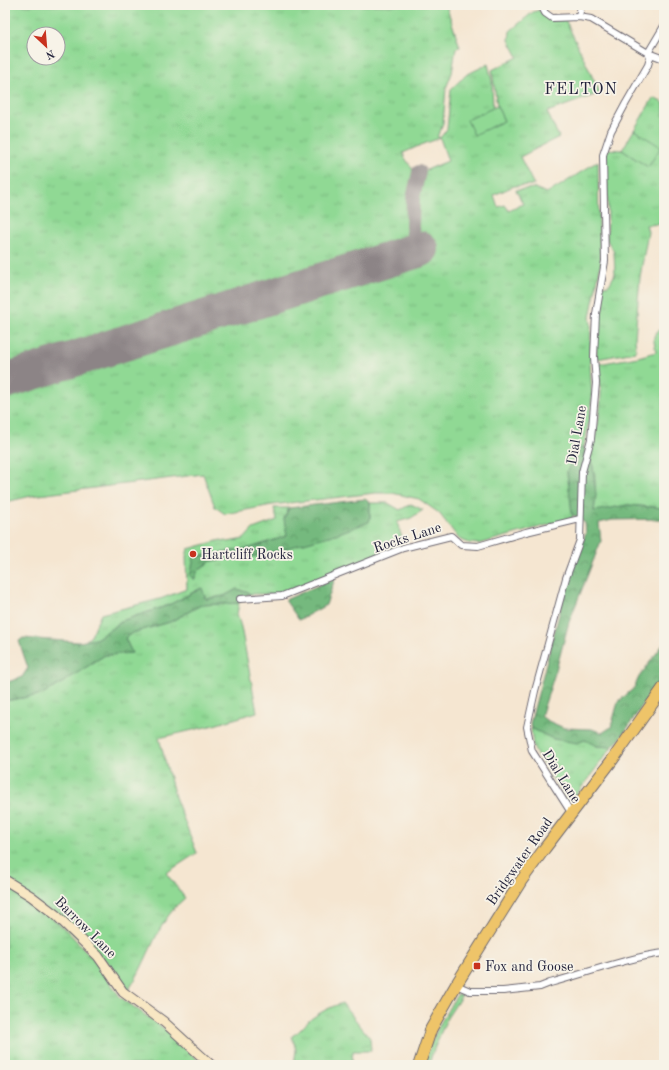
<svg xmlns="http://www.w3.org/2000/svg" width="669" height="1070" viewBox="0 0 669 1070" font-family="'Old Standard TT',serif">
<style>
.grass{fill:url(#grass-tufts);stroke:#597e68;fill-rule:evenodd}
.forest{fill:url(#forest-crowns);stroke:#4b6e5c}
.pitch{fill:#90d994;stroke:#597e68}
.lines{fill:none;stroke-linecap:round;stroke-linejoin:round}
.taxiway{stroke:#8c8486;stroke-width:14}
.runway{stroke:#8c8486;stroke-width:36}
.minor-casing{stroke:#6c6770;stroke-width:8}
.secondary-casing{stroke:#6c6770;stroke-width:11}
.trunk-casing{stroke:#6c6770;stroke-width:13}
.minor{stroke:#fff;stroke-width:6}
.secondary{stroke:#f8e7c3;stroke-width:9}
.trunk{stroke:#eec469;stroke-width:11}
.poi-dot{fill:#c8321e;stroke:#f7f3e8;stroke-width:1.5}
.labels{text-anchor:middle;stroke-width:3.5;stroke-linejoin:round;paint-order:stroke}
.street-label{font-size:14px;fill:#22223b;stroke:#f7f3e8}
.poi-label{font-size:14px;fill:#22223b;stroke:#f7f3e8;text-anchor:start}
.quarter-label{font-size:16px;letter-spacing:1px;fill:#22223b;stroke:#f7f3e8}
</style>
<defs>
<pattern id="grass-tufts" width="24" height="20" patternUnits="userSpaceOnUse"><rect width="24" height="20" fill="#90d994"/><path d="M3 7l-1-3M5 7V3M7 7l1-3M15 17l-1-3M17 17v-4M19 17l1-3" fill="none" stroke="#7cba80"/></pattern>
<pattern id="forest-crowns" width="20" height="18" patternUnits="userSpaceOnUse"><rect width="20" height="18" fill="#74b97e"/><path d="M2 6a3 3 0 1 1 6 0M12 15a3 3 0 1 1 6 0" fill="none" stroke="#5f9668"/></pattern>
</defs>
<rect width="100%" height="100%" fill="#f7f3e8"/>
<filter id="ink" filterUnits="userSpaceOnUse"><feTurbulence type="fractalNoise" baseFrequency=".025" numOctaves="2"/><feDisplacementMap in="SourceGraphic" scale="8" xChannelSelector="R" yChannelSelector="G"/><feConvolveMatrix kernelMatrix="1 2 1 2 8 2 1 2 1" color-interpolation-filters="sRGB"/></filter>
<filter id="wash" filterUnits="userSpaceOnUse"><feTurbulence type="fractalNoise" baseFrequency=".012" numOctaves="4" result="noise"/><feDisplacementMap in="SourceGraphic" scale="16" xChannelSelector="R" yChannelSelector="G"/><feGaussianBlur stdDeviation="0.9" result="paint"/><feColorMatrix in="noise" values="0 0 0 0 0 0 0 0 0 0 0 0 0 0 0 0 0 1.4 0 .05"/><feComposite in="paint" operator="in"/></filter>
<g filter="url(#wash)">
<rect width="100%" height="100%" fill="#f5e6d1"/>
<g class="grass">
<path d="M5 5H446L460 47 456 48 452 73 446 88 443 123 440 132 437 136 440 138 447 129 451 89 466 75 488 64 492 81 493 108 468 120 504 121 497 106 492 70 518 57 509 40 510 31 533 12 539 10C549 21 550 22 565 19L600 93 547 112 559 137 520 157 534 185 514 186 494 195 498 207 505 205 509 211 523 204 516 190 535 188 546 193 558 187 598 161 599 233 601 263 590 317 591 324 590 363 592 398 590 415 584 447 578 449 567 471 573 518 478 544 469 543 459 539 439 513 419 499 392 493H375L272 505 225 514 215 507 203 474 31 496 6 502 5 504V386L418 255 422 251 414 228 416 198 422 180 424 171 448 161 440 138 421 145 403 153C405 161 413 166 414 175L409 221V241L407 246 399 252 5 376ZM34 34H58V58H34Z"/>
<path d="M653 98 664 103V224L646 225 648 232 640 277 637 313 635 339 636 349 635 352 597 359C595 335 598 310 603 286L609 285 615 274 614 252 607 240 608 214 606 155 607 149 622 150 648 167 660 147 634 130Z"/>
<path d="M664 328V508L627 505 594 512C596 494 597 474 589 457 596 437 601 414 601 392 601 383 599 373 598 364L638 357 656 352C654 340 650 333 664 328Z"/>
<path d="M370 503H388L400 510 411 504 423 510 411 518 397 522 403 541 401 545 283 593 274 594H251L237 589 224 596 206 599 201 588 169 605 124 620 96 639 85 641 91 636 101 614 160 599 187 589 186 556 188 549 221 540 228 542 244 539 253 529 277 520 274 508H289L284 519 287 536 250 548 194 557V580L198 570 211 561 262 555 370 519Z"/>
<path d="M239 603 237 614 241 627 257 712 214 725 159 738 175 797 197 853 166 873 185 898C155 922 149 962 127 992L107 962 5 877V701L39 695 54 688 105 655 132 653 125 638 132 633 170 622 201 605Z"/>
<path d="M531 728 554 739 585 740 597 746 612 747 572 800H567L538 756 533 746Z"/>
<path d="M5 886 19 894 44 911 68 932 102 968 105 975 120 997 166 1030 203 1065H5Z"/>
<path d="M457 995H462L447 1018 432 1054 429 1065H424C431 1039 443 1017 457 995Z"/>
<path d="M342 1003 370 1038 371 1051H353L352 1062 362 1065H294L296 1050 292 1036C300 1032 304 1025 311 1019 320 1012 331 1007 342 1003Z"/>
</g>
<g class="forest">
<path d="M584 447 593 466 596 495 594 511 627 505 664 508V519L612 520 599 523 601 541 569 622 556 670 541 716 546 720 564 728 592 729 602 733 611 727 618 702 634 688 639 677 664 643V673L620 739 612 747 597 746 585 740 577 743 553 739 531 728 530 724 569 577 586 533 585 523 572 514 567 471 578 449Z"/>
<path d="M365 499 370 503V519L369 522 336 534 262 555 211 561 198 570 194 580 190 576 194 557 250 548 287 536 284 519 289 508Z"/>
<path d="M335 578 326 605 299 620 285 600Z"/>
<path d="M202 588 206 599 224 596 237 589 251 594 241 597 239 603 201 605 170 622 132 633 125 638 132 653 105 655 54 688 39 695 5 701V683L22 677 28 668 19 641 23 638 79 642 96 639 124 620 169 605Z"/>
</g>
<g class="pitch">
<path d="M497 106 504 121 474 135 467 120Z"/>
<path d="M634 130 661 147 648 167 622 150Z"/>
</g>
<g class="lines">
<path class="taxiway" d="M407 253 412 248 414 242 412 227 413 198 419 172"/>
<path class="runway" d="M5 381 421 249"/>
</g>
</g>
<g filter="url(#ink)">
<g class="lines">
<g class="minor-casing">
<g id="minor">
<path d="M541 5 545 13 552 18 579 17 591 19 648 53 664 59"/>
<path d="M579 17 581 5"/>
<path d="M648 53 664 26"/>
<path d="M240 599 282 596 403 548 451 536 461 545 478 546 526 532 580 519"/>
<path d="M572 814 532 751 527 727 535 691 566 578 580 540 582 472 591 439 596 383 594 357 596 314 605 261 603 155 611 131 626 103 648 65 650 58 648 53"/>
<path d="M456 985 470 991H503L540 987 550 983C588 973 625 958 664 953"/>
</g>
</g>
<g class="secondary-casing">
<path id="secondary" d="M5 880 31 896 56 915 98 956 123 992 164 1022 211 1065"/>
</g>
<g class="trunk-casing">
<path id="trunk" d="M419 1065 431 1029 440 1013 456 985 521 881 545 848 613 759 664 687"/>
</g>
<use href="#minor" class="minor"/>
<use href="#secondary" class="secondary"/>
<use href="#trunk" class="trunk"/>
</g>
</g>
<g class="poi-dot">
<circle cx="193" cy="554" r="4"/>
<rect x="473" y="962" width="8" height="8" rx="2"/>
</g>
<g class="labels">
<g class="street-label">
<text transform="translate(576 435) rotate(-80)" y="5">Dial Lane</text>
<text transform="translate(407 537) rotate(-18)" y="5">Rocks Lane</text>
<text transform="translate(562 776) rotate(58)" y="5">Dial Lane</text>
<text transform="translate(519 861) rotate(-55)" y="5">Bridgwater Road</text>
<text transform="translate(86 927) rotate(45)" y="5">Barrow Lane</text>
</g>
<g class="poi-label">
<text x="201" y="559">Hartcliff Rocks</text>
<text x="485" y="971">Fox and Goose</text>
</g>
<g class="quarter-label">
<text x="581" y="94">FELTON</text>
</g>
</g>
<rect width="669" height="1070" fill="none" stroke="#f7f3e8" stroke-width="20"/>
<g transform="translate(46 46) rotate(154)"><circle r="19" fill="#f7f3e8" stroke="#a29fa3"/>
<path d="M0-3L7 15L0 10L-7 15Z" fill="#c8321e"/>
<text y="-6" font-size="11" font-weight="bold" text-anchor="middle" fill="#22223b">N</text>
</g>
</svg>
